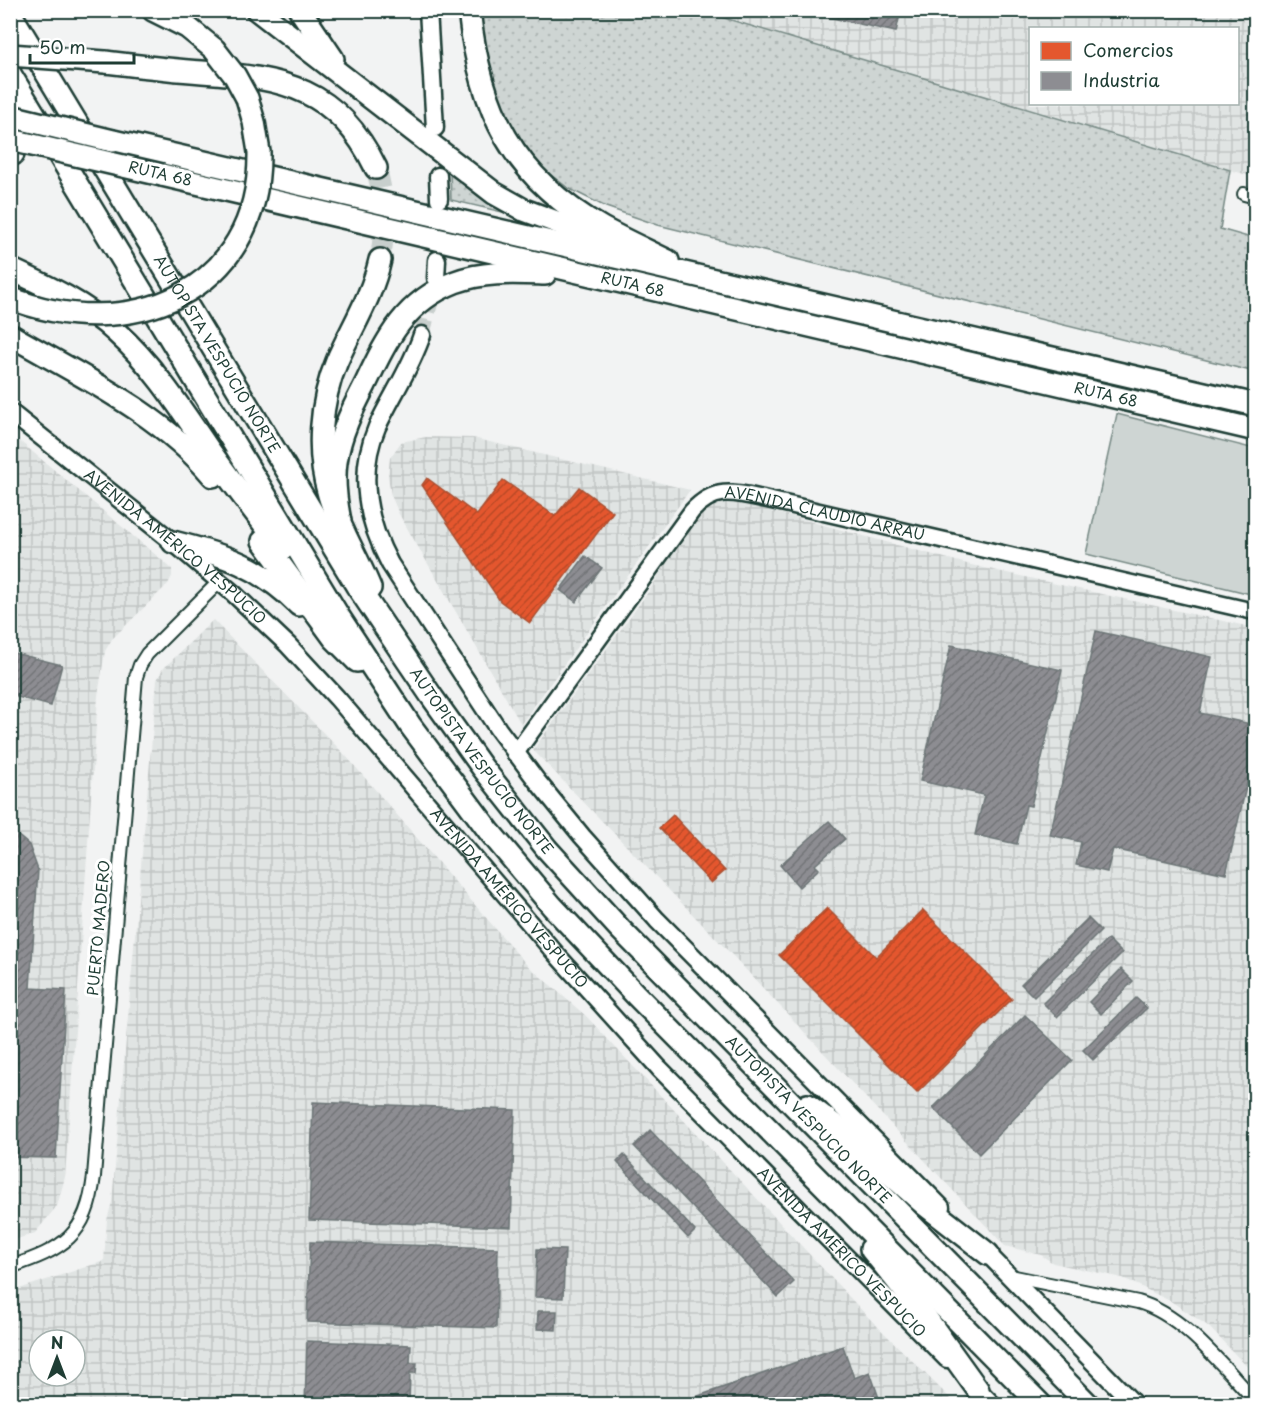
<svg xmlns="http://www.w3.org/2000/svg" width="1266" height="1415" viewBox="0 0 1266 1415" font-family="'Playpen Sans',sans-serif">
<style>
.industrial{fill:url(#industrial-grid);fill-rule:evenodd}
.grass{fill:url(#grass-dots);stroke:#768984;stroke-width:1.5}
.green{fill:#ced5d3;stroke:#768984;stroke-width:1.5}
.shops{fill:url(#shops-hatch);stroke:#a94f30;stroke-width:1.5}
.industry{fill:url(#industry-hatch);stroke:#6c7576;stroke-width:1.5}
.lines{fill:none;stroke-linecap:round;stroke-linejoin:round}
.secondary-tunnel{stroke:#c8cfcd;stroke-width:16;stroke-dasharray:16 8;stroke-linecap:butt}
.motorway-tunnel{stroke:#c8cfcd;stroke-width:21;stroke-dasharray:21 10;stroke-linecap:butt}
.minor-casing{stroke:#1f3d34;stroke-width:16}
.tertiary-casing{stroke:#1f3d34;stroke-width:20}
.secondary-casing{stroke:#1f3d34;stroke-width:21}
.motorway-casing{stroke:#1f3d34;stroke-width:26}
.minor{stroke:#fff;stroke-width:12}
.tertiary{stroke:#fff;stroke-width:15}
.secondary{stroke:#fff;stroke-width:16}
.motorway{stroke:#fff;stroke-width:21}
.motorway-bridge-casing{stroke:#1f3d34;stroke-width:26;stroke-linecap:butt}
.motorway-bridge{stroke:#fff;stroke-width:21}
.labels{text-anchor:middle;stroke-width:6;stroke-linejoin:round;paint-order:stroke}
.street-label{font-size:15px;fill:#1f3d34;stroke:#fff}
</style>
<defs>
<pattern id="industrial-grid" width="8" height="8" patternUnits="userSpaceOnUse" patternTransform="scale(1.5)"><rect width="8" height="8" fill="#e0e4e3"/><path d="M0 4h8M4 0v8" fill="none" stroke="#c0c4c3"/></pattern>
<pattern id="grass-dots" width="8" height="8" patternUnits="userSpaceOnUse" patternTransform="scale(1.5)"><rect width="8" height="8" fill="#ced5d3"/><path d="M2 2h.1M6 6h.1" fill="none" stroke="#b0b8b6" stroke-width="1.8" stroke-linecap="round"/></pattern>
<pattern id="shops-hatch" width="6" height="6" patternUnits="userSpaceOnUse" patternTransform="scale(1.5)"><rect width="6" height="6" fill="#e4572e"/><path d="M-1 1l2-2M0 6l6-6M5 7l2-2" fill="none" stroke="#b84928"/></pattern>
<pattern id="industry-hatch" width="6" height="6" patternUnits="userSpaceOnUse" patternTransform="scale(1.5)"><rect width="6" height="6" fill="#8d8d92"/><path d="M-1 1l2-2M0 6l6-6M5 7l2-2" fill="none" stroke="#737478"/></pattern>
</defs>
<rect width="100%" height="100%" fill="#f2f3f3"/>
<filter id="ink" filterUnits="userSpaceOnUse"><feTurbulence type="fractalNoise" baseFrequency=".0167" numOctaves="2"/><feDisplacementMap in="SourceGraphic" scale="12" xChannelSelector="R" yChannelSelector="G"/><feConvolveMatrix kernelMatrix="1 2 1 2 8 2 1 2 1" color-interpolation-filters="sRGB"/></filter>
<g filter="url(#ink)">
<g class="industrial">
<path d="M536 11H1255V177L1230 170ZM1030 28H1238V104H1030Z"/>
<path d="M10 433 163 561 172 569V576L168 584 112 639 105 651 98 696 65 1177 57 1206 35 1233 11 1241Z"/>
<path d="M426 437 473 438 690 490 521 724 399 514 391 495 388 476 390 458 401 442Z"/>
<path d="M727 499 971 565 1255 628V1375L1208 1326 1172 1302 1123 1278 1053 1263 1041 1255 1005 1246 733 956 533 750 651 588 700 508Z"/>
<path d="M213 620 346 756 526 964 586 1016 869 1318 956 1404H11L10 1292 104 1261 107 1220 112 1202 157 680 162 670ZM39 1340H75V1376H39Z"/>
</g>
<g class="grass">
<path d="M474 10 701 11 1230 170 1220 229 1255 239V372L658 225 606 207 568 188 534 162 494 102Z"/>
<path d="M450 170 519 216 451 200Z"/>
</g>
<path class="green" d="M1117 414 1255 449V595L1086 554Z"/>
<g class="shops">
<path d="M427 478 477 515 503 480 555 516 579 487 613 512 530 623 500 601 422 485Z"/>
<path d="M673 815 725 871 711 883 659 828Z"/>
<path d="M827 908 876 957 923 910 1012 999 917 1093 779 955Z"/>
</g>
<g class="industry">
<path d="M796 10H901L896 32Z"/>
<path d="M585 556 602 568 576 602 560 590Z"/>
<path d="M1096 631 1212 657 1200 713 1256 725V776L1249 774 1226 874 1113 849 1107 872 1076 865 1081 842 1050 835Z"/>
<path d="M951 645 1062 670 1031 806 1026 805 1017 844 975 835 984 795 920 781Z"/>
<path d="M10 652 62 665 51 706 10 695Z"/>
<path d="M829 821 845 839 815 865 819 869 799 887 780 865Z"/>
<path d="M10 833 16 834 29 845 38 870 30 988 66 990 56 1158 10 1157Z"/>
<path d="M1088 918 1101 931 1034 997 1021 984Z"/>
<path d="M1108 939 1122 953 1057 1017 1043 1003Z"/>
<path d="M1121 969 1133 981 1101 1014 1089 1002Z"/>
<path d="M1136 998 1147 1008 1093 1060 1083 1050Z"/>
<path d="M1025 1015 1072 1060 979 1154 933 1108Z"/>
<path d="M313 1102 515 1110 511 1227 309 1220Z"/>
<path d="M650 1130 794 1282 778 1297 634 1146Z"/>
<path d="M624 1155 695 1231 688 1238 617 1162Z"/>
<path d="M310 1242 498 1248 496 1328 307 1322Z"/>
<path d="M537 1249 565 1250 563 1298 535 1297Z"/>
<path d="M538 1311H557L556 1330 537 1329Z"/>
<path d="M307 1341 411 1345 410 1363H417L416 1373H410L409 1404H305Z"/>
<path d="M843 1346 854 1378 870 1372 881 1404H675Z"/>
</g>
<g class="lines">
<path class="secondary-tunnel" d="M422 335 434 287"/>
<path class="motorway-tunnel" d="M376 168C385 199 386 228 380 260"/>
<g class="minor-casing">
<g id="minor">
<path d="M1244 194 1256 197"/>
<path d="M10 1267C63 1249 87 1236 94 1176L136 677 140 665 147 654 220 581"/>
<path d="M1010 1276 1138 1302C1184 1315 1223 1367 1256 1401"/>
</g>
</g>
<g class="tertiary-casing">
<g id="tertiary">
<path id="s1" d="M515 754 692 511C715 486 734 492 765 499L1256 612"/>
</g>
</g>
<g class="secondary-casing">
<g id="secondary">
<path d="M428 10 435 128"/>
<path d="M438 176 439 199"/>
<path d="M436 278 437 260"/>
<path d="M422 335C411 368 392 395 377 427 357 474 367 521 390 564L498 729 537 781 582 836 657 920 941 1207"/>
<path id="s2" d="M10 412 173 542 233 593 288 645 337 698 556 954 659 1068 947 1359"/>
<path d="M980 1246 1134 1404"/>
<path d="M969 1381 992 1404"/>
</g>
</g>
<g class="motorway-casing">
<g id="motorway">
<path d="M153 10 187 27 214 49"/>
<path d="M257 10 494 193 524 210 627 248"/>
<path d="M300 10 333 59"/>
<path d="M469 10C480 110 512 177 602 228 624 240 646 250 668 261"/>
<path id="s3" d="M10 13 357 586 432 697 482 767 547 849 620 929 1088 1404"/>
<path d="M105 62C138 66 170 70 202 72 284 78 337 88 376 168"/>
<path d="M10 74 339 617 410 725 489 831 552 906 636 995 1040 1404"/>
<path d="M247 98 254 122 259 152"/>
<path d="M113 141 1256 405"/>
<path d="M10 154H13"/>
<path id="s4" d="M162 175 1256 430"/>
<path d="M10 269C47 286 86 304 116 332 153 365 181 409 209 450 233 484 258 516 283 549"/>
<path d="M10 335C81 376 160 413 213 476"/>
<path d="M340 521C336 501 333 482 336 462 340 434 352 410 365 385 387 339 404 302 455 282 484 271 515 273 545 274"/>
<path d="M263 541 334 638 357 661"/>
<path d="M173 542C225 555 260 566 299 605"/>
<path d="M370 588C358 558 338 526 329 495 316 453 320 401 337 361 352 327 372 296 380 260"/>
<path d="M808 1105 837 1127 924 1204 988 1254"/>
<path d="M871 1249 919 1308 978 1390"/>
</g>
</g>
<use href="#minor" class="minor"/>
<use href="#tertiary" class="tertiary"/>
<use href="#secondary" class="secondary"/>
<use href="#motorway" class="motorway"/>
<g class="motorway-bridge-casing">
<g id="motorway-bridge">
<path d="M214 49 235 76 247 98"/>
<path d="M10 55 105 62"/>
<path d="M10 116 113 141"/>
<path d="M11 140 162 175"/>
<path d="M10 298C128 345 261 293 259 152"/>
</g>
</g>
<use href="#motorway-bridge" class="motorway-bridge"/>
</g>
</g>
<g class="labels">
<g class="street-label">
<text transform="translate(160 174) rotate(13)" y="5">RUTA 68</text>
<text dy="5" stroke="none"><textPath href="#s4" startOffset="483">RUTA 68</textPath></text>
<text dy="5" stroke="none"><textPath href="#s3" startOffset="399">AUTOPISTA VESPUCIO NORTE</textPath></text>
<text dy="5" stroke="none"><textPath href="#s4" startOffset="969">RUTA 68</textPath></text>
<text dy="5" stroke="none"><textPath href="#s1" startOffset="441">AVENIDA CLAUDIO ARRAU</textPath></text>
<text dy="5" stroke="none"><textPath href="#s2" startOffset="213">AVENIDA AMÉRICO VESPUCIO</textPath></text>
<text dy="5" stroke="none"><textPath href="#s3" startOffset="885">AUTOPISTA VESPUCIO NORTE</textPath></text>
<text dy="5" stroke="none"><textPath href="#s2" startOffset="699">AVENIDA AMÉRICO VESPUCIO</textPath></text>
<text transform="translate(99 928) rotate(-85)" y="5">PUERTO MADERO</text>
<text dy="5" stroke="none"><textPath href="#s3" startOffset="1371">AUTOPISTA VESPUCIO NORTE</textPath></text>
<text dy="5" stroke="none"><textPath href="#s2" startOffset="1185">AVENIDA AMÉRICO VESPUCIO</textPath></text>
</g>
</g>
<rect width="1266" height="1415" fill="none" stroke="#fff" stroke-width="36"/>
<rect x="18" y="18" width="1230" height="1379" fill="none" stroke="#1f3d34" stroke-width="2" filter="url(#ink)"/>
<rect x="1029" y="27" width="210" height="78" fill="#ffffff" stroke="#a5b1ae" stroke-width="1.5"/>
<rect x="1041" y="42" width="30" height="18" fill="#e4572e" stroke="#a5b1ae" stroke-width="1.5"/>
<text x="1083" y="57" font-size="18" fill="#1f3d34">Comercios</text>
<rect x="1041" y="72" width="30" height="18" fill="#8d8d92" stroke="#a5b1ae" stroke-width="1.5"/>
<text x="1083" y="87" font-size="18" fill="#1f3d34">Industria</text>
<g transform="translate(57 1358)"><circle r="28" fill="#ffffff" stroke="#a5b1ae" stroke-width="1.5"/>
<path d="M0-4.5L10 22L0 15L-10 22Z" fill="#1f3d34"/>
<text y="-9" font-size="16" font-weight="bold" text-anchor="middle" fill="#1f3d34">N</text>
</g>
<path d="M30 54v9h104v-9" fill="none" stroke="#1f3d34" stroke-width="3"/>
<text x="39" y="54" font-size="18" fill="#1f3d34" stroke="#ffffff" stroke-width="4.5" paint-order="stroke">50 m</text>
</svg>
